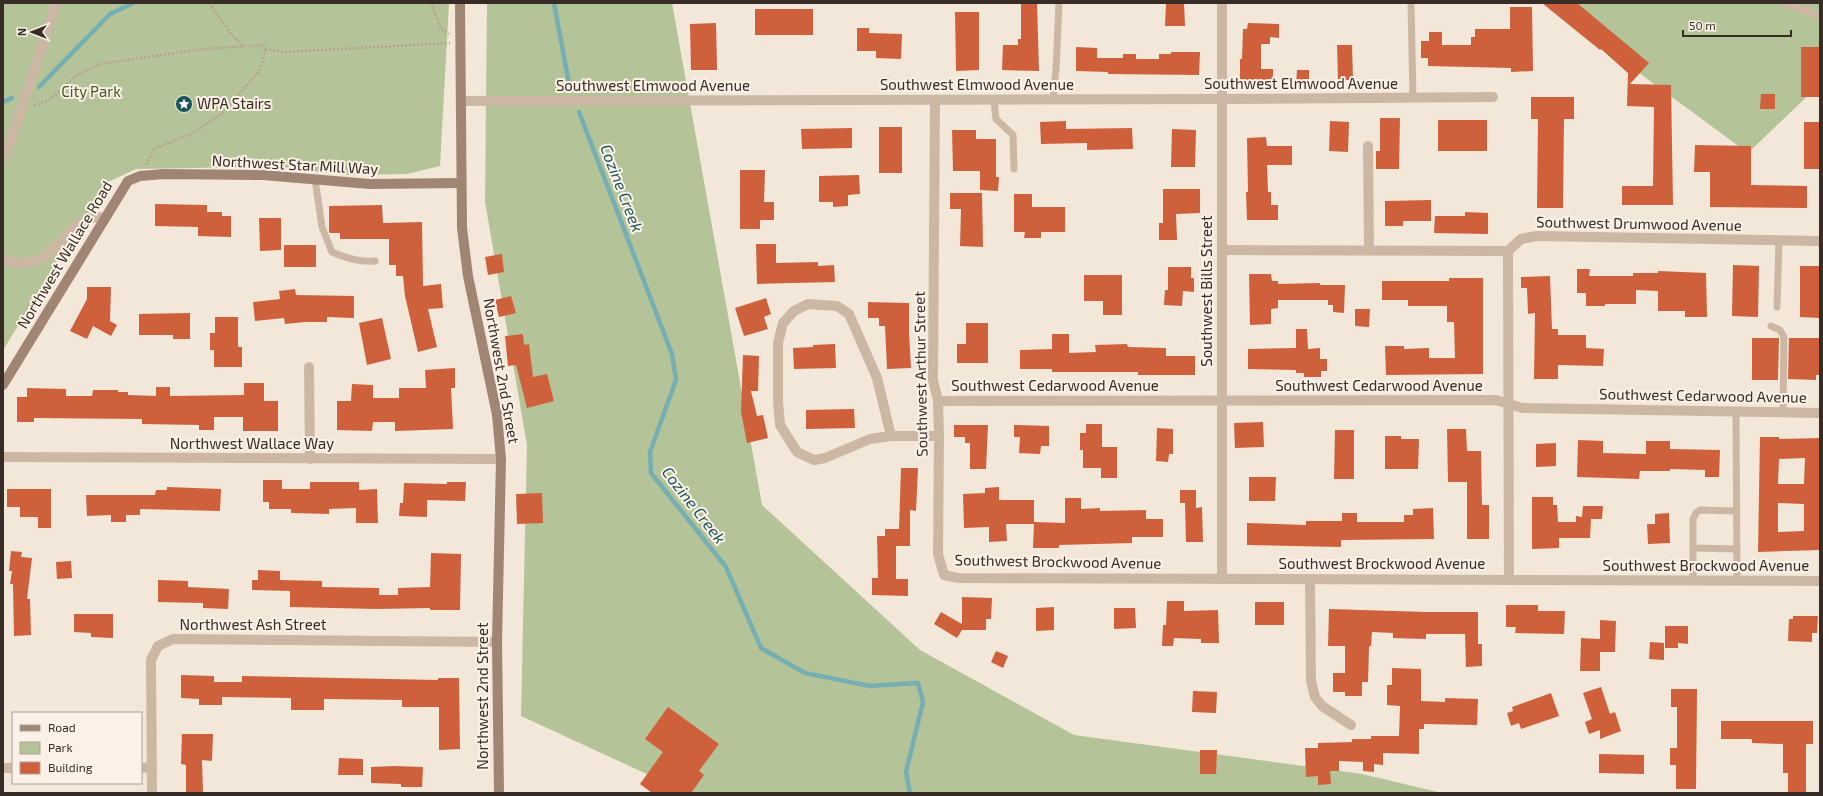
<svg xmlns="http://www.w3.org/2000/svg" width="1823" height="796" viewBox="0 0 1823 796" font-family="'Exo 2',sans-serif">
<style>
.green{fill:#b4c398}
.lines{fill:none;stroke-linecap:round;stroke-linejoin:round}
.stream{stroke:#76afb2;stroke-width:4.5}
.building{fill:#ce603c;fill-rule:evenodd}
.path{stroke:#b8a18e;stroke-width:2.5;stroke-dasharray:2 2;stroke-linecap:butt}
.lane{stroke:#ccb7a4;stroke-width:7}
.street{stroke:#ccb7a4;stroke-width:10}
.secondary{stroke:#a08575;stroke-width:10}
.labels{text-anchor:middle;stroke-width:4;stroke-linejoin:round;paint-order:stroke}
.street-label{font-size:15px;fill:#372c26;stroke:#fbf1e6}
.park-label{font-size:15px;fill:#455728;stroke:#fbf1e6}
.poi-label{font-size:15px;fill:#372c26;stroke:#fbf1e6;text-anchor:start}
.water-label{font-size:16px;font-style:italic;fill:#19565b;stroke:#fbf1e6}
</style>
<rect width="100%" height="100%" fill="#f3e7d9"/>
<g class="green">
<path d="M3 3H449L440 166 407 174 350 175 283 168 248 167 136 169 108 182 3 350Z"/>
<path d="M487 3H672L762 505 920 650 1074 735 1362 774 1442 793H688L521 716 527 445 485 202Z"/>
<path d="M1544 3H1820V84L1748 153Z"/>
</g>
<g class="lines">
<g class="stream">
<path d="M554 3 570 89"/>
<path d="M39 87 110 14 133 3"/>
<path d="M3 102 12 98"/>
<path d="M579 112 672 354 676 380 650 452 651 473 726 567 761 648 805 673 870 686 918 683 923 702 906 772 910 793"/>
</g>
</g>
<g class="building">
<path d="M1021 3H1037L1039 71 1002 70 1003 45H1018V39H1021Z"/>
<path d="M1166 3H1184L1185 26H1165Z"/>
<path d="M1542 3H1577L1649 63 1630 84 1671 85 1673 205H1622V186H1653L1654 107 1627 106 1628 73 1601 49 1600 50Z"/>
<path d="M1510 7H1532L1533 71 1511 72V68L1428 66V58H1421V41H1429V32H1442V45H1471V37H1475V29H1510Z"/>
<rect x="755" y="9" width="58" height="26"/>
<path d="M955 12H979V70L956 71Z"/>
<path d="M716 23 717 70H691L690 24Z"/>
<path d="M1248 23 1279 24V38L1270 37V44H1261V69H1273V81H1240V59H1242L1243 29H1247Z"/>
<path d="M857 28H869V33L902 34 901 59 876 58V51H857Z"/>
<path d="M1337 45H1352L1353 80H1338Z"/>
<path d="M1076 47 1097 48V58H1123V54H1136V59H1159V54H1171V52H1200L1199 75 1108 74V72L1076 71Z"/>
<rect x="1801" y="47" width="19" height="50"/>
<path d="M1297 70H1309V87L1296 86Z"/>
<path d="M1761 94H1775V109H1760Z"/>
<path d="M1531 97H1574V119H1564L1563 208H1537L1538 119H1531Z"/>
<path d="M1380 118H1400L1399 169H1376V151H1380Z"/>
<rect x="1438" y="120" width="49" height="31"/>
<path d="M1066 121V129L1132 128 1133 149 1087 150V143L1041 144 1040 122Z"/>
<path d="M1330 121 1349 122 1348 152 1329 151Z"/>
<rect x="1804" y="122" width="16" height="47"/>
<rect x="879" y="127" width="23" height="46"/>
<path d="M852 128V148L802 149 801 129Z"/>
<path d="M1172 129 1196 130 1195 167H1171Z"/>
<path d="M952 130H976V139H996V177H999L998 191 980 190V171H953Z"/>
<path d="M1266 137 1267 146H1292V165H1267L1268 192H1271V205H1278V220H1247L1246 192H1248L1247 138Z"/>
<path d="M1695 145 1751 146V185L1807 186V208L1710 207V172H1694Z"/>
<path d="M740 170H765L764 202H774V220H760V229H740Z"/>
<path d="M859 175 860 194 848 195V206L833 207V202H819V176Z"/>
<path d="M1163 189H1200V213L1176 214 1177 240H1159V223H1163Z"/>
<path d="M950 193H982L983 247 960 246 961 209H950Z"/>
<path d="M1014 194H1032V207H1065V232H1041V238H1024L1025 232H1014Z"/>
<path d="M1431 200V221H1403V226H1385V201Z"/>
<path d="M155 204 207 205V212H222V216H231V237L198 236V227L155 226Z"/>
<path d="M382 205 383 223 422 222 423 286 441 284 443 308 428 309 437 347 418 352 405 296 403 276H396V265H389V239H340V233H330L329 232V206Z"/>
<path d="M1465 212 1488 213V234L1434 233 1435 216H1465Z"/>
<path d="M259 218H281V250L260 251Z"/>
<path d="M756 244H776V263L818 262V266L834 265 835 282 757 284Z"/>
<rect x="284" y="245" width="32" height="22"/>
<path d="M502 254 504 272 488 275 485 257Z"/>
<path d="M1733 265 1759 266 1758 317 1732 316Z"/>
<path d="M1800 266H1820V318L1800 317Z"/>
<path d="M1168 267H1191V278H1194V292L1183 291 1182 306 1164 305 1165 290H1168Z"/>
<path d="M1577 269H1590L1589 276H1633V273H1658V271L1706 273 1707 317H1685V311H1658V291L1636 290V304H1605V306H1586V293H1577Z"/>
<path d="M1249 274H1271L1272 281H1278V284L1320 283V285H1345L1344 313 1333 312V305H1328V300H1278V308L1271 309V324L1250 325Z"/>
<path d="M1084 275H1122V315H1103V301H1084Z"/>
<path d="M1550 276 1552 329H1558V335H1586V348L1604 349 1603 366 1558 365V379H1534L1535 313 1528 314 1527 288H1521V277Z"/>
<path d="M1449 278H1483V374L1386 375 1385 346H1404V349L1429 348V358H1455L1454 322H1447V306H1408V300H1382V281H1449Z"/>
<path d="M87 287H111L110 321 117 325 111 336 93 326 87 339 70 331 87 299Z"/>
<path d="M295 289 296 295 354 296V318L327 317V322H305L285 324 284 318 255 321 253 302 280 299 279 291Z"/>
<path d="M511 296 516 313 499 317 495 300Z"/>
<path d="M766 298 771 314 764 317 768 329 744 336 735 308Z"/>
<path d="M868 302 909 303V332L911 368 887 369 885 326H879V318H868Z"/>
<path d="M1355 309H1370L1369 327 1355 326Z"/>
<path d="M190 313V339H173V335H139V314Z"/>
<path d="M215 317H238V347H242V367H214V350H210V333H215Z"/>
<path d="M382 318 391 359 367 365 359 323Z"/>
<path d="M966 323H988V363H957V344H966Z"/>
<path d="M1296 329H1307L1308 349 1320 348V359H1327V371H1321V377H1304V373H1296V370L1248 369V349L1296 348Z"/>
<path d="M523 334 524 345 529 344 533 377 547 374 554 401 527 408 516 365 508 366 505 336Z"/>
<path d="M1052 334H1069V353L1096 352 1095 345 1127 344 1128 347 1166 348V356H1195V375H1138V372H1052V369H1020V350L1052 349Z"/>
<path d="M1752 338H1779L1778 380H1752Z"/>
<path d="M1789 338H1820V375H1816V380L1788 379Z"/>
<path d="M835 344 836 368 794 369 793 348 813 347V345Z"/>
<path d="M743 355 759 356 758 391H751L757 416 763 415 768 438 747 443 741 412Z"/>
<path d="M455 368V388H451L453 429 395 431V422H373L372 431 337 430V401H351L352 384 373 385V398H399V388H426L425 370Z"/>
<path d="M244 383H264V401H278V431H243V417H214V430H199V425L142 424V419L34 418V422H17V397H27V388L66 389V396H92L93 390H118V392H128V395L156 396V387H170V396L244 395Z"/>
<path d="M854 409 855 428 806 429V410Z"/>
<path d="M1263 422 1264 447 1235 448 1234 423Z"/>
<path d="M1086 424H1102V447H1117V478H1101V468H1083V450H1080V433H1086Z"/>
<path d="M954 425H988L986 469H970V443H965V437H954Z"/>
<path d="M1014 425 1049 426V446H1041L1040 454 1019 453 1020 437H1014Z"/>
<path d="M1157 428 1173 429V454H1169L1168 462 1156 461Z"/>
<path d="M1447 429H1466L1467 451H1481L1482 505H1489V539H1467V482H1448Z"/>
<path d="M1335 430H1354V479H1334Z"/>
<path d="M1385 436H1401V439H1419L1418 469H1385Z"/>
<path d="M1760 437H1779V439L1820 438V550L1758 552ZM1805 458 1804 484H1778L1779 459ZM1778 503 1804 504V531L1778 532Z"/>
<path d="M1578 440 1603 441V453L1646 454V441H1670V449L1720 450 1719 477H1705V470L1670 469V471H1640L1639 479 1577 477Z"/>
<path d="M1556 443V466L1536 467V444Z"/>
<path d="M901 468H918L916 511 910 510V546H896V579H908V596L872 595V578H878L877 536H885V529H899Z"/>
<path d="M1249 477H1276L1275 501H1249Z"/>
<path d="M263 480H282V489H310V482H359V490L377 489 378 523H356V508L329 509V514L291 513V509H269V502H263Z"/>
<path d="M447 482H466L465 501 427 500V517L399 516 400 503H403L404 483 447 484Z"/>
<path d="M167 487 221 489 220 511 140 509V515H126V522H111V515L87 516 86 495H155L156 490H167Z"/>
<path d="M999 487V500H1034V524H1006L1007 541 989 542V527L964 528 963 494 985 493V488Z"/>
<path d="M7 489H51V528H38V517H20V507H7Z"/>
<path d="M1180 490H1196V508L1202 507 1203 542H1186L1185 503H1180Z"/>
<path d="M542 493 543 523 517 524 516 494Z"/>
<path d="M1532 497H1553V505H1557L1558 522H1576V516L1582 517 1583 506H1603L1602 519H1591L1590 538H1559V548L1532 549Z"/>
<path d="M1065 498H1081V509L1100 508V511L1146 510V519H1163V537H1132V543L1059 545V548H1033L1034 522 1065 523Z"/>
<path d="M1433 508 1434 539 1341 540V547L1247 545V523L1306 525V521H1342V513H1357V522H1404V515H1413V509Z"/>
<path d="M1669 513 1670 543 1648 544 1647 524H1655V514Z"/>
<path d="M11 551 22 552 21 557 32 558 27 599H30L31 635 14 636 13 584H10L12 571H9Z"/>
<path d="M431 553 461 554 460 610H430V608L377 609 290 607V591L252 590V580H258V570L280 571V580L322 581V587L379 588V595H398V588L430 587Z"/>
<path d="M71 561 72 578 57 579 56 562Z"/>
<path d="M158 580 188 581V587L229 589 228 609 203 608V603L158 602Z"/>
<path d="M962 597 992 598 991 619H986V630H962L957 638 934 624 941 612 962 624Z"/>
<path d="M1167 601H1184V611L1218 610 1219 643H1201V639L1174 638 1173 646H1162L1163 625H1166Z"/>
<rect x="1255" y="602" width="29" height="23"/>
<path d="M1506 605H1538V611H1565L1564 634 1515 633 1516 627H1506Z"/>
<path d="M1054 607V630L1036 631V608Z"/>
<path d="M1114 608H1135L1136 628 1114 629Z"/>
<path d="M1329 609 1426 612H1478V644H1482V666L1466 667 1465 634H1426V639L1393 638V633L1372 632 1371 646H1369L1368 682H1362V696H1345V692H1333V673H1345V646H1328Z"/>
<path d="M74 614H113V638L91 637V633L74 632Z"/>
<path d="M1793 616H1818L1817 633H1812V642L1788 641 1789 619H1793Z"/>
<path d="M1600 620 1616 621 1615 652H1600V671H1580L1581 638 1600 639Z"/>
<path d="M1665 626H1688V644L1678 643V648H1665Z"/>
<path d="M1650 642 1664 643V660L1649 659Z"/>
<path d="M996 651 1008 656 1003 668 991 662Z"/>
<path d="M1392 668 1421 669V701L1445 702V698L1478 699 1477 725 1424 724V729H1419V754L1383 753V765L1374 764V772L1363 771V762L1339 761V771H1330L1331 784 1318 785V776L1306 777 1305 748H1318V743L1352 742V739H1371V736H1399L1400 706 1387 705V685H1392Z"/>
<path d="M181 675 214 676V682H242V676L438 680V678H459L460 749 439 750V707H402V700L324 699V710H291V698L222 697V705H199V699L181 698Z"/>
<path d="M1601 687 1610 714 1615 712 1621 731 1600 739V730L1589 734 1585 722 1592 719 1583 693Z"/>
<path d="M1671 689H1697L1696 789H1676V765H1670V748H1677V707H1671Z"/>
<path d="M1193 691 1217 692 1216 713 1192 712Z"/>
<path d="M1551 693 1559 716 1521 729 1519 723 1511 726 1507 713 1513 711 1512 707Z"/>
<path d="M668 707 719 744 699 771 704 775 691 793H652L640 784 663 752 645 739Z"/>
<path d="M1721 721H1813V744H1806V793H1788V773H1783V744L1752 743V739H1721Z"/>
<path d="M182 734H213L212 761 202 760 203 793H186V765L181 764Z"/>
<path d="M1200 750H1217L1216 774H1200Z"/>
<path d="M1599 754 1644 755V774L1599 773Z"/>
<path d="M339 758 363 759V775H338Z"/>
<path d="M394 766 423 767 422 787H401V784L371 783V767Z"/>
</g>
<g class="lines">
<g class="path">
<path d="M209 3 232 35 243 46"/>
<path d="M431 3 440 27 449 34"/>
<path d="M34 106 51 99 75 76 100 64 202 49 263 45 266 49 284 52 450 43"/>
<path d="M146 165 154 149 191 134 223 113 259 71 266 49"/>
</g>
<g class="lane">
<path d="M1411 3 1413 98"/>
<path d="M1783 3 1820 16"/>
<path d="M994 100 996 119 1013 135 1014 169"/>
<path d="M1053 100 1056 69 1059 3"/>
<path d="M315 179 322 227 332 252C347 259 359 262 375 261"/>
<path d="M1777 307 1779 240"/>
<path d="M1771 326 1780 330 1784 337 1783 413"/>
<path d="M1736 412 1737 581"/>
<path d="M1693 548 1737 549"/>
<path d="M1693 581V519L1696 513 1700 510 1737 511"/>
</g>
<g class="street">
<path d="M935 100 933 380 938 401 939 436 938 554 944 575 958 578 1820 581"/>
<path d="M461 101 1222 99 1493 97"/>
<path d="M1368 146 1369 250"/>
<path d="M3 158 9 145 46 35 55 3"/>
<path d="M1222 250 1508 251 1521 239 1537 236 1820 241"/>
<path d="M1508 251 1509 580"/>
<path d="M3 259C9 263 17 264 24 263 63 260 69 210 105 218"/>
<path d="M808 304 837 306 849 314 877 378 891 436 870 439 825 458 814 460 797 452 780 425 778 402V343L783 323 794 311Z"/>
<path d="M309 367 310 459"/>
<path d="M938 401 1496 400 1522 408 1820 413"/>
<path d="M891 436H939"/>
<path d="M3 457 501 459"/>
<path d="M1222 579V3"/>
<path d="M1310 579 1311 681 1315 697 1322 706 1351 725"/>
<path d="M3 768H13"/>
<path d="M141 768 152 767"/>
<path d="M152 793 151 660 158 646 173 639 497 642"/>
</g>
<g class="secondary">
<path d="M460 3 462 228 468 276 497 415 501 459 497 642 499 793"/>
<path d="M3 385 128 181 140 176 164 174 263 175 370 184 461 183"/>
</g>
</g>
<defs>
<g id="sight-disc" transform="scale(0.9)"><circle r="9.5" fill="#19565b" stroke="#fbf1e6"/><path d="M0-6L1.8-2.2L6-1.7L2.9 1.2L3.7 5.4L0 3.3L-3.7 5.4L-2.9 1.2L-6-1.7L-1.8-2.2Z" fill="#fff"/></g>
</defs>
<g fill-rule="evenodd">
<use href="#sight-disc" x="184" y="104"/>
</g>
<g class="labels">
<g class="street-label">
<text x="1301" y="89">Southwest Elmwood Avenue</text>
<text x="977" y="90">Southwest Elmwood Avenue</text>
<text x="653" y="91">Southwest Elmwood Avenue</text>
<text transform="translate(295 165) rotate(3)" y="5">Northwest Star Mill Way</text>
<text transform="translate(1639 224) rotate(1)" y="5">Southwest Drumwood Avenue</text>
<text transform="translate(65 255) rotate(-59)" y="5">Northwest Wallace Road</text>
<text transform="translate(1207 291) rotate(-90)" y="5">Southwest Bills Street</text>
<text transform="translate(501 371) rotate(80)" y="5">Northwest 2nd Street</text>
<text transform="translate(921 374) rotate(-91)" y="5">Southwest Arthur Street</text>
<text x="1055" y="391">Southwest Cedarwood Avenue</text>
<text x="1379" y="391">Southwest Cedarwood Avenue</text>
<text transform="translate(1703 396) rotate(1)" y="5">Southwest Cedarwood Avenue</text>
<text x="252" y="449">Northwest Wallace Way</text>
<text transform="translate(1058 562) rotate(1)" y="5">Southwest Brockwood Avenue</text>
<text x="1382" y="569">Southwest Brockwood Avenue</text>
<text x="1706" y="571">Southwest Brockwood Avenue</text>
<text x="253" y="630">Northwest Ash Street</text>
<text transform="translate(483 696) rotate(-90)" y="5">Northwest 2nd Street</text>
</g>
<g class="park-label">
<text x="91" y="97">City Park</text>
</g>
<g class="poi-label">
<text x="197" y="109">WPA Stairs</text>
</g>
<g class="water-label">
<text transform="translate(622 188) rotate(69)" y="6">Cozine Creek</text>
<text transform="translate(694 505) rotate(52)" y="6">Cozine Creek</text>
</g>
</g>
<rect width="1823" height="796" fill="none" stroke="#372c26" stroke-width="8"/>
<rect x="12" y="712" width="130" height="72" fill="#fbf1e6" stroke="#ada299"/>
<rect x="20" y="725" width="20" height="6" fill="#a08575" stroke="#ada299"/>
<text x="48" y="732" font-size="12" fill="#372c26">Road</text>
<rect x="20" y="742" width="20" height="12" fill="#b4c398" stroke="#ada299"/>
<text x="48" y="752" font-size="12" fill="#372c26">Park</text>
<rect x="20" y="762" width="20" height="12" fill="#ce603c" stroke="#ada299"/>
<text x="48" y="772" font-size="12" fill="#372c26">Building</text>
<g transform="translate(32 32) rotate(270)" stroke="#fbf1e6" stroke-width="3" paint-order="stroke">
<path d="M0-3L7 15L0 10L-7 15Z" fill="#372c26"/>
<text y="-6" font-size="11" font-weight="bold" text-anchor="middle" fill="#372c26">N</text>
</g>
<path d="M1683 30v6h108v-6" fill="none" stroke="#372c26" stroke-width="2"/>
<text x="1689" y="30" font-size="12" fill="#372c26" stroke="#fbf1e6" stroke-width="3" paint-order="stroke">50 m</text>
</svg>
